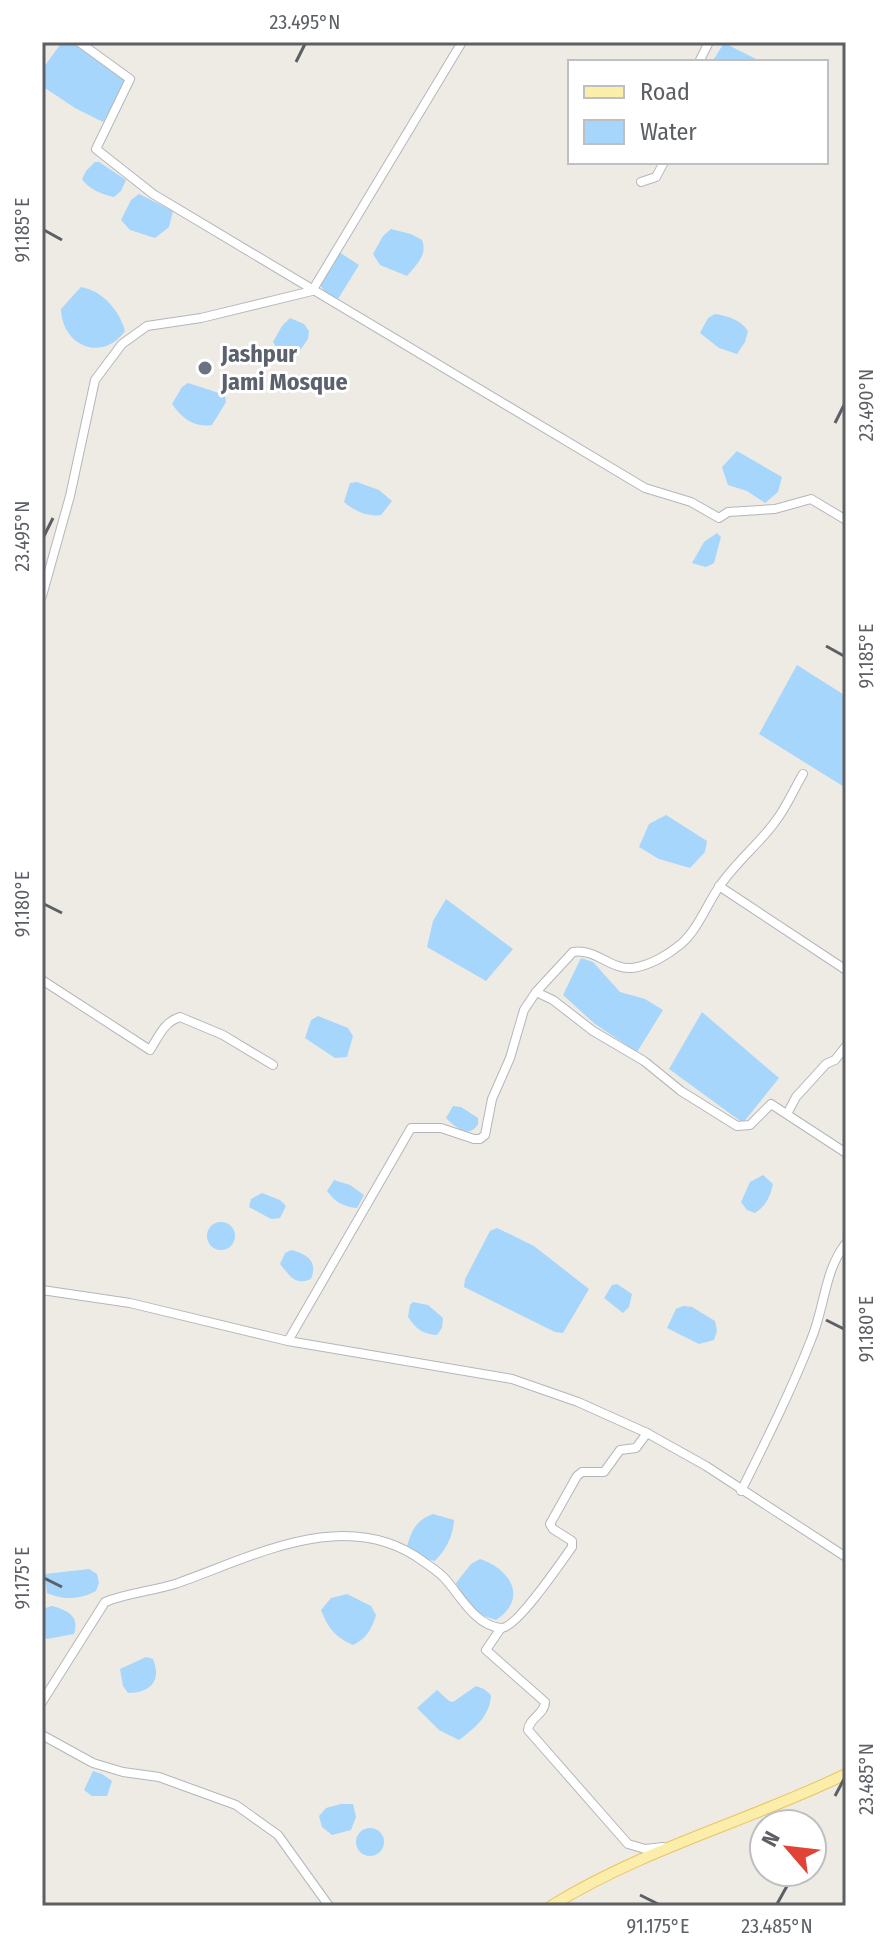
<svg xmlns="http://www.w3.org/2000/svg" width="888" height="1948" viewBox="0 0 888 1948" font-family="'Fira Sans Condensed',sans-serif">
<style>
.water{fill:#a6d6fb}
.lines{fill:none;stroke-linecap:round;stroke-linejoin:round}
.minor-casing{stroke:#b4b6ba;stroke-width:10}
.major-casing{stroke:#ebc360;stroke-width:12}
.minor{stroke:#fff;stroke-width:8}
.major{stroke:#fbeeab;stroke-width:10}
.ticks{fill:none;stroke:#5c5f64;stroke-width:3}
.worship-dot{fill:#6b7280;stroke:#fff;stroke-width:3}
.labels{text-anchor:middle;stroke-width:6;stroke-linejoin:round;paint-order:stroke}
.worship-label{font-size:24px;font-weight:bold;fill:#5b616d;stroke:#fff;text-anchor:start}
.neatline{fill:none;stroke:#5c5f64;stroke-width:3}
.ticks-label{font-size:20px;text-anchor:middle;fill:#5c5f64}
</style>
<rect width="100%" height="100%" fill="#eeebe4"/>
<g class="water">
<path d="M62 42C79 42 115 68 129 79L103 122 75 108 42 86 44 67Z"/>
<path d="M724 43 762 62H712Z"/>
<path d="M95 162H99L126 180 121 191 114 197C103 195 88 189 82 179L86 171Z"/>
<path d="M139 194 173 211 169 227 155 238 130 230 121 220 131 200Z"/>
<path d="M391 229 411 234 422 240C428 255 416 265 407 276L380 265 373 254 383 236Z"/>
<path d="M339 252 359 265 338 299 327 294 319 284Z"/>
<path d="M81 287C103 291 119 310 125 331 102 363 62 346 61 309Z"/>
<path d="M715 314C728 316 741 320 748 331L745 342 737 354 719 348 700 333 708 318Z"/>
<path d="M290 318 304 324 309 331 308 339 296 356 279 351 273 342 282 326Z"/>
<path d="M188 383 225 395 226 402 212 425C194 428 182 418 172 404L182 387Z"/>
<path d="M737 451 782 477 778 492 765 503 747 491 728 485 722 467Z"/>
<path d="M357 482 379 490 392 501 381 515C368 517 354 511 344 502L350 483Z"/>
<path d="M717 533 721 537 714 563 706 567 692 563 704 542Z"/>
<path d="M797 665 846 696V788L759 734Z"/>
<path d="M666 815 707 841 705 852 690 868 659 859 639 847 649 824Z"/>
<path d="M446 899 513 949 486 981 427 947 433 921Z"/>
<path d="M581 958 593 962 620 992 645 999 663 1010 637 1052 595 1024 563 995Z"/>
<path d="M702 1012 779 1078 743 1123 669 1069Z"/>
<path d="M318 1016 348 1028 353 1036 347 1057 335 1058 305 1038 311 1020Z"/>
<path d="M453 1106 461 1107 478 1118V1124C469 1139 456 1128 446 1118Z"/>
<path d="M763 1175 773 1184C770 1197 766 1206 755 1213L747 1210 741 1202 750 1182Z"/>
<path d="M334 1180 350 1185 364 1195 357 1208C344 1207 335 1202 327 1191Z"/>
<path d="M262 1193 280 1200 286 1206 280 1218 271 1219 249 1207 251 1199Z"/>
<circle cx="221" cy="1236" r="14"/>
<path d="M497 1228 534 1246 589 1289 563 1333 555 1332 464 1287 465 1279 490 1231Z"/>
<path d="M291 1250C308 1254 318 1262 311 1279 295 1286 290 1276 280 1264L285 1253Z"/>
<path d="M617 1284 632 1294 629 1307 623 1313 604 1298 612 1285Z"/>
<path d="M413 1302 428 1305 443 1318 442 1328 437 1335C423 1334 417 1330 408 1317L410 1305Z"/>
<path d="M683 1306 692 1307 715 1321 717 1331 714 1340 699 1344 667 1328 676 1309Z"/>
<path d="M433 1514 454 1520C453 1537 446 1549 435 1561L425 1559 407 1546C412 1530 416 1520 433 1514Z"/>
<path d="M480 1559C510 1569 529 1598 496 1620 474 1614 463 1605 456 1583L471 1564Z"/>
<path d="M89 1569 97 1574 99 1583 96 1591C81 1599 64 1601 47 1593L45 1574Z"/>
<path d="M347 1594 371 1606 376 1615C372 1629 366 1639 353 1645 335 1637 328 1628 321 1610L331 1598Z"/>
<path d="M52 1606C67 1610 80 1616 74 1634L47 1639 42 1635V1609Z"/>
<path d="M146 1657 153 1659C162 1681 150 1693 128 1693L123 1686 120 1669Z"/>
<path d="M476 1686 484 1689 491 1695C490 1716 475 1728 459 1740L439 1730 417 1708 437 1690 449 1701 453 1702Z"/>
<path d="M93 1771 102 1774 112 1781 107 1796H92L84 1790Z"/>
<path d="M341 1804H353L356 1817 351 1830 332 1835 322 1827 319 1816 326 1808Z"/>
<circle cx="370" cy="1842" r="14"/>
</g>
<g class="lines">
<g class="minor-casing">
<g id="minor">
<path d="M79 42 130 79 96 149 153 194 645 488 691 502 719 518 728 512 775 509 811 499 846 520"/>
<path d="M699 62 709 42"/>
<path d="M641 182 656 177 664 162"/>
<path d="M42 596 70 496 95 380 122 344 147 326 201 318 312 291 462 42"/>
<path d="M719 886 846 970"/>
<path d="M42 980 150 1050C159 1036 164 1022 180 1017L223 1035 273 1065"/>
<path d="M536 992 553 1000 593 1031 644 1061 681 1091 737 1126 750 1125 771 1104 846 1153"/>
<path d="M787 1114 796 1097 826 1064 835 1060 846 1046"/>
<path d="M42 1290 130 1303 288 1341 512 1379 578 1402 647 1433 706 1466 846 1557"/>
<path d="M288 1341 411 1128H441L474 1139H480L485 1135 492 1099 510 1058 524 1010 536 992 573 952C595 948 611 970 632 968 649 966 668 955 681 944 698 929 706 906 719 887 735 863 758 845 775 822 786 808 794 789 803 774"/>
<path d="M741 1491C766 1441 791 1391 811 1340 825 1307 824 1271 846 1243"/>
<path d="M501 1628 486 1650 545 1702C545 1714 529 1718 528 1730L628 1844 645 1849 663 1847"/>
<path d="M42 1702 105 1602C127 1593 153 1591 175 1584 253 1557 347 1504 424 1562 431 1567 441 1573 447 1581 461 1597 476 1626 501 1628 516 1629 562 1561 572 1547V1541L553 1529 550 1524 577 1476 582 1472H604L620 1450 636 1448 647 1433"/>
<path d="M42 1735 93 1763 123 1772 159 1777 236 1805 278 1835 329 1906"/>
</g>
</g>
<g class="major-casing">
<path id="major" d="M551 1906C647 1847 747 1822 846 1774"/>
</g>
<use href="#minor" class="minor"/>
<use href="#major" class="major"/>
</g>
<path class="ticks" d="M296 62 305 44M44 230 62 240M835 423 844 405M44 536 53 518M826 646 844 656M44 904 62 913M826 1320 844 1329M44 1578 62 1587M835 1796 844 1779M640 1895 658 1904M777 1904 787 1886"/>
<circle class="worship-dot" cx="205" cy="368" r="8"/>
<g class="labels">
<g class="worship-label">
<text x="221" y="362">Jashpur<tspan x="221" dy="28">Jami Mosque</tspan></text>
</g>
</g>
<rect width="888" height="1948" fill="none" stroke="#ffffff" stroke-width="88"/>
<rect x="568" y="60" width="260" height="104" fill="#ffffff" stroke="#bebfc1" stroke-width="2"/>
<rect x="584" y="86" width="40" height="12" fill="#fbeeab" stroke="#bebfc1" stroke-width="2"/>
<text x="640" y="100" font-size="24" fill="#5c5f64">Road</text>
<rect x="584" y="120" width="40" height="24" fill="#a6d6fb" stroke="#bebfc1" stroke-width="2"/>
<text x="640" y="140" font-size="24" fill="#5c5f64">Water</text>
<g transform="translate(788 1848) rotate(298)"><circle r="38" fill="#ffffff" stroke="#bebfc1" stroke-width="2"/>
<path d="M0-6L14 30L0 20L-14 30Z" fill="#e14336"/>
<text y="-12" font-size="22" font-weight="bold" text-anchor="middle" fill="#5c5f64">N</text>
</g>
<rect x="44" y="44" width="800" height="1860" class="neatline"/>
<g class="ticks-label">
<text x="305" y="29">23.495°N</text>
<text transform="translate(22 230) rotate(-90)" y="7">91.185°E</text>
<text transform="translate(866 405) rotate(-90)" y="7">23.490°N</text>
<text transform="translate(22 536) rotate(-90)" y="7">23.495°N</text>
<text transform="translate(866 656) rotate(-90)" y="7">91.185°E</text>
<text transform="translate(22 904) rotate(-90)" y="7">91.180°E</text>
<text transform="translate(866 1329) rotate(-90)" y="7">91.180°E</text>
<text transform="translate(22 1578) rotate(-90)" y="7">91.175°E</text>
<text transform="translate(866 1779) rotate(-90)" y="7">23.485°N</text>
<text x="658" y="1933">91.175°E</text>
<text x="777" y="1933">23.485°N</text>
</g>
</svg>
